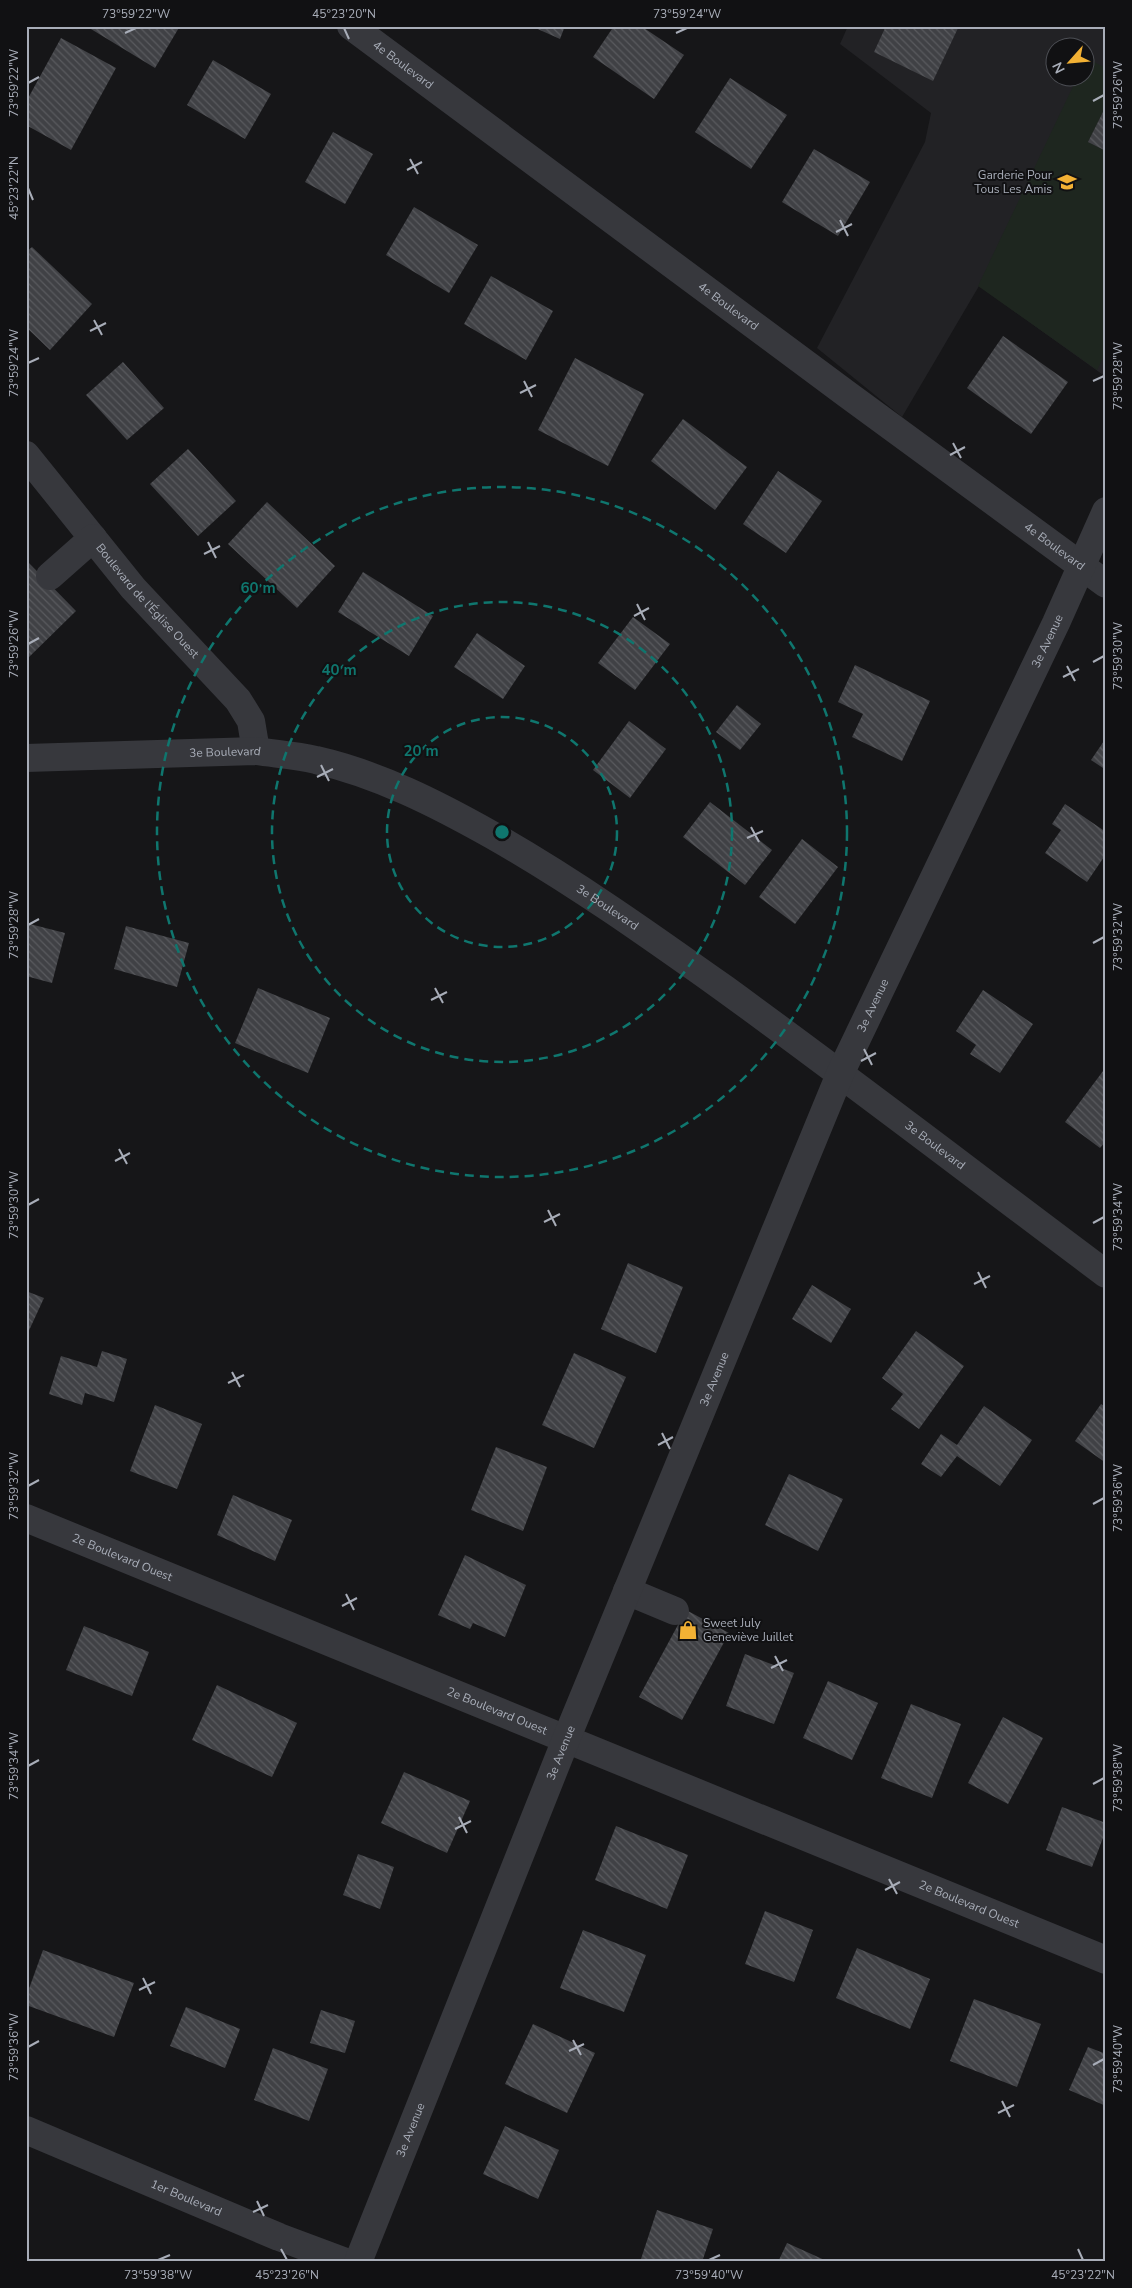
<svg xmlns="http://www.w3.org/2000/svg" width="1132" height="2288" viewBox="0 0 1132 2288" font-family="'Nunito Sans',sans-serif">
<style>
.built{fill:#222225;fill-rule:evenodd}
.green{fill:#1e261f}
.building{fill:url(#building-back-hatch)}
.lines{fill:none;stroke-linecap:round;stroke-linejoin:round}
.minor{stroke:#37383d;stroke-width:28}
.ticks{fill:none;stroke:#a8adb8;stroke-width:2}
.ring{fill:none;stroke:#0f766e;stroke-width:2.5;stroke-dasharray:9 6}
.labels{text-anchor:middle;stroke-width:4;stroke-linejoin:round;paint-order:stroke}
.street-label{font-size:12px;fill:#a8adb8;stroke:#111113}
.poi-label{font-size:12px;fill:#a8adb8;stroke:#111113;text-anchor:end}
.centre{fill:#0f766e;stroke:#111113;stroke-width:2.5}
.ring-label{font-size:15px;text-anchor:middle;font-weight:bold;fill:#0f766e;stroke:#111113;stroke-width:4;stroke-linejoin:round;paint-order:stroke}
.neatline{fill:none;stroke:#a8adb8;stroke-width:2}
.ticks-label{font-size:12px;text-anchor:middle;fill:#a8adb8}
</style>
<defs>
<pattern id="building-back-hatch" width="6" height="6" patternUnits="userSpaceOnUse" patternTransform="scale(1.25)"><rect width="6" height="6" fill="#404145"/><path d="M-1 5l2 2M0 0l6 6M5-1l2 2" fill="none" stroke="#595a5e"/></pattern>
</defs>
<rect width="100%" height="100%" fill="#161618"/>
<path class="built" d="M848 26H1106V377L979 286 902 417 817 348 925 142 931 113 840 44ZM1054 48H1084V78H1054Z"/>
<path class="green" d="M1086 58 1106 68V106L1088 142 1106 151V352L1097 370 978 286 1077 78H1084Z"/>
<g class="building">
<path d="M86 26H180L155 68Z"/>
<path d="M531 26H565L560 39Z"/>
<path d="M614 26H641L684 55 654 99 593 57Z"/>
<path d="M886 26H959L933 81 874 52Z"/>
<path d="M61 38 116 68 71 150 26 125V102Z"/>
<path d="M213 60 271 94 245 139 187 105Z"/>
<path d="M730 78 787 115 751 169 695 132Z"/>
<path d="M1106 106V151L1088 142Z"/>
<path d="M333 132 373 154 345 204 305 182Z"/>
<path d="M814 149 870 182 838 236 782 202Z"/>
<path d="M414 207 478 245 449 293 386 255Z"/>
<path d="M32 247 92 304 50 350 26 327V252Z"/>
<path d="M491 276 553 311 526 360 464 324Z"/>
<path d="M1003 336 1068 382 1031 434 967 388Z"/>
<path d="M575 358 644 394 608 466 538 430Z"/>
<path d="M123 362 164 408 127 440 86 395Z"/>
<path d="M683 419 747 467 715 510 651 461Z"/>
<path d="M188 449 236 501 198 536 150 484Z"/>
<path d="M778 471 822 501 786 553 743 524Z"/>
<path d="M267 502 335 566 297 608 228 544Z"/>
<path d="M26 560 76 611 26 660Z"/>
<path d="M363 572 433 616 409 656 338 612Z"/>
<path d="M633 617 670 644 635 690 598 663Z"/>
<path d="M477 633 525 666 503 699 454 667Z"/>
<path d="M855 665 930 701 902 761 852 737 863 714 838 702Z"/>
<path d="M737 705 761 724 740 750 716 732Z"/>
<path d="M629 721 666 749 630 798 593 770Z"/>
<path d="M1106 738V770L1091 760Z"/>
<path d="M710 802 772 850 745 885 683 837Z"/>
<path d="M1065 804 1106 832V854L1087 882 1045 853 1061 830 1052 824Z"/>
<path d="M802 839 838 867 795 924 759 897Z"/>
<path d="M26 923 65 933 52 983 26 976Z"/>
<path d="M126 926 189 943 177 987 114 969Z"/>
<path d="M258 988 330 1018 308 1073 235 1043Z"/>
<path d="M983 990 1033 1024 1000 1073 970 1054 976 1045 956 1031Z"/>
<path d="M1106 1067V1141L1100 1148 1065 1122Z"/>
<path d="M628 1263 683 1287 656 1353 601 1329Z"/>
<path d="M812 1285 851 1309 831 1343 792 1319Z"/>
<path d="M26 1291 44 1298 26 1337Z"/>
<path d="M916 1331 964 1366 919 1429 891 1409 903 1394 882 1378Z"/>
<path d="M102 1351 127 1359 114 1402 85 1393 82 1405 49 1394 61 1356 97 1367Z"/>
<path d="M574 1353 626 1377 594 1448 542 1425Z"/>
<path d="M1101 1404 1106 1407V1463L1075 1441Z"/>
<path d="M155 1405 202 1424 177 1489 130 1471Z"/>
<path d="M984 1406 1032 1440 1000 1486 957 1456 941 1477 921 1464 941 1434 957 1445Z"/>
<path d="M496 1447 547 1467 523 1531 471 1510Z"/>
<path d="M789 1474 843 1499 818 1551 765 1525Z"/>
<path d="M233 1495 292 1520 275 1561 217 1535Z"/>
<path d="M465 1555 526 1585 505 1637 473 1623 470 1629 438 1615Z"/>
<path d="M686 1610 729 1633 682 1720 639 1697Z"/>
<path d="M84 1626 149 1652 132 1696 66 1670Z"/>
<path d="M745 1654 794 1673 774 1724 726 1706Z"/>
<path d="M828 1681 878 1703 852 1760 803 1738Z"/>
<path d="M217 1685 297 1723 272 1777 192 1740Z"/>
<path d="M911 1704 961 1724 932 1798 881 1778Z"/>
<path d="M1003 1717 1043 1738 1008 1804 968 1783Z"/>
<path d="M404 1772 470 1801 447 1853 381 1823Z"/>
<path d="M1062 1807 1106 1823V1830L1092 1867 1046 1850Z"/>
<path d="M616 1826 688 1855 667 1909 595 1880Z"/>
<path d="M358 1854 394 1867 380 1909 343 1895Z"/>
<path d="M765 1911 813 1930 794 1982 745 1964Z"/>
<path d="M583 1930 646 1955 624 2012 560 1988Z"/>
<path d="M857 1948 930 1979 910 2029 836 1998Z"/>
<path d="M43 1950 134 1983 114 2037 26 2005V1997Z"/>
<path d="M974 1999 1041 2024 1017 2087 950 2061Z"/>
<path d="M186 2007 240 2029 225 2068 170 2046Z"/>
<path d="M321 2010 355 2021 345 2053 310 2043Z"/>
<path d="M533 2024 595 2053 567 2113 505 2084Z"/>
<path d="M1088 2047 1106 2054V2106L1069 2090Z"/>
<path d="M273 2048 328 2069 309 2121 254 2100Z"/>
<path d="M505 2126 559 2150 538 2199 483 2174Z"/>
<path d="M657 2210 713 2229 702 2262H640Z"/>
<path d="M787 2243 829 2262H778Z"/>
</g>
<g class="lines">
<g class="minor">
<path id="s1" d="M351 26 848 395 1106 584"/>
<path id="s2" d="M26 455 133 588 238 700 251 721 256 751"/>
<path d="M50 576 93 538"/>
<path id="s3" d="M26 758 256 751C276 754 296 755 316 760 378 774 437 804 492 835 573 881 649 935 725 989 853 1082 979 1179 1106 1274"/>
<path id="s4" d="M26 1518 1106 1960"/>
<path d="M627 1591 675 1611"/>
<path id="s5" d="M26 2130 279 2237 346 2262"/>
<path id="s6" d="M358 2262 567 1737 840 1074 1056 623 1106 511"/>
</g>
</g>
<path class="ticks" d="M344 28 349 39M125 33 136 28M676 33 687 28M28 83 39 77M1093 101 1104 95M410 159 418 174M407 170 422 162M28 188 33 200M840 220 848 236M836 232 852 224M94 320 102 335M90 331 106 323M28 363 39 358M524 381 532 397M1093 381 1104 376M520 393 536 385M953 443 961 458M950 455 965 447M208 542 216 558M204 554 220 546M637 604 645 620M634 616 649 608M28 644 39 638M1093 662 1104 656M1067 666 1075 681M1063 677 1079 669M321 765 329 781M317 777 333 769M751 827 759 842M747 838 763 831M28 925 39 919M1093 943 1104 937M435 988 443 1003M431 1000 447 992M864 1049 872 1065M861 1061 876 1053M119 1149 127 1164M115 1161 130 1153M28 1205 39 1199M548 1210 556 1226M544 1222 560 1214M1093 1223 1104 1217M978 1272 986 1288M974 1284 990 1276M232 1372 240 1387M228 1383 244 1375M662 1433 670 1449M658 1445 673 1437M28 1486 39 1480M1093 1504 1104 1498M346 1594 354 1610M342 1606 357 1598M775 1656 783 1671M771 1668 787 1660M28 1766 39 1760M1093 1784 1104 1778M459 1817 467 1833M455 1829 471 1821M889 1879 897 1894M885 1890 900 1882M143 1978 151 1994M139 1990 155 1982M573 2040 581 2055M28 2047 39 2041M569 2051 584 2044M1093 2065 1104 2059M1002 2101 1010 2117M998 2113 1014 2105M257 2201 264 2216M253 2212 268 2205M281 2249 287 2260M1078 2249 1083 2260M158 2260 170 2255M709 2260 720 2255"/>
<g class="ring">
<circle cx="502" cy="832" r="115"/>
<circle cx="502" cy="832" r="230"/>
<circle cx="502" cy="832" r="345"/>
</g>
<defs>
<g id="school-bare" transform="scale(1.5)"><path d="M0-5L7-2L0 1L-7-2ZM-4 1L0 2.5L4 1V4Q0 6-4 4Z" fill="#f2b134" stroke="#111113" stroke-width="2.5" paint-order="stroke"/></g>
<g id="shop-bare" transform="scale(1.5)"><path d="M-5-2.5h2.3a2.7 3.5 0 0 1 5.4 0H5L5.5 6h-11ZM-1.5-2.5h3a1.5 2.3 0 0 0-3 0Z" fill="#f2b134" stroke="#111113" stroke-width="2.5" paint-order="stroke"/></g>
</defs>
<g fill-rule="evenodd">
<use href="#school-bare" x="1067" y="182"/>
<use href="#shop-bare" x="688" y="1630"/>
</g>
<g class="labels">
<g class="street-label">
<text dy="4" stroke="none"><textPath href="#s1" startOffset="65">4e Boulevard</textPath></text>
<text dy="4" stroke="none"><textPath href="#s1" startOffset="470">4e Boulevard</textPath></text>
<text dy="4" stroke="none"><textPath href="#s1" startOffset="875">4e Boulevard</textPath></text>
<text dy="4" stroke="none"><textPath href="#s2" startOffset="190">Boulevard de l'Église Ouest</textPath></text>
<text dy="4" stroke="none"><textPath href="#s6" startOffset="1762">3e Avenue</textPath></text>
<text dy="4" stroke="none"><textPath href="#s3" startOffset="199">3e Boulevard</textPath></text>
<text dy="4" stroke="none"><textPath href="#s3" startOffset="619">3e Boulevard</textPath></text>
<text dy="4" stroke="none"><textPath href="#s6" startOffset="1358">3e Avenue</textPath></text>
<text dy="4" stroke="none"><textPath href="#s3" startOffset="1024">3e Boulevard</textPath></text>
<text dy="4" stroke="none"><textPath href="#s6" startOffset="952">3e Avenue</textPath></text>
<text dy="4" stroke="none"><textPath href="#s4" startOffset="104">2e Boulevard Ouest</textPath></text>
<text dy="4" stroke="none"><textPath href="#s4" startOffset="509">2e Boulevard Ouest</textPath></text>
<text dy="4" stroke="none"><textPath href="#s6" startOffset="548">3e Avenue</textPath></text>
<text dy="4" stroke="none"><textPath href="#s4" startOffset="1019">2e Boulevard Ouest</textPath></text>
<text dy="4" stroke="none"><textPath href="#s6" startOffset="142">3e Avenue</textPath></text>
<text dy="4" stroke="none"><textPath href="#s5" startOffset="174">1er Boulevard</textPath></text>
</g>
<g class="poi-label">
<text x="1052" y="179">Garderie Pour<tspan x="1052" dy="14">Tous Les Amis</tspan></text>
<text x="703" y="1627" text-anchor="start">Sweet July<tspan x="703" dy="14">Geneviève Juillet</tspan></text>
</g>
</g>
<circle cx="502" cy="832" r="8" class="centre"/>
<g class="ring-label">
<text x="258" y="593">60 m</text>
<text x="339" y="675">40 m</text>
<text x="421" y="756">20 m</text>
</g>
<rect width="1132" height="2288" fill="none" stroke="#111113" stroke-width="55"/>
<g transform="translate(1070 62) rotate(243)"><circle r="24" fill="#111113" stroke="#4d4f55"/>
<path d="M0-4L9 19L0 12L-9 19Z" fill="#f2b134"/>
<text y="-8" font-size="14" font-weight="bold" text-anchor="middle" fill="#a8adb8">N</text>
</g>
<rect x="28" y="28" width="1076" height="2232" class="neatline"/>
<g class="ticks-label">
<text x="136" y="18">73°59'22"W</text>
<text x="344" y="18">45°23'20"N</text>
<text x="687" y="18">73°59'24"W</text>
<text transform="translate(14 83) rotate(-90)" y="4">73°59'22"W</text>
<text transform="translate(1118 95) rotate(-90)" y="4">73°59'26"W</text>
<text transform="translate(14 188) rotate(-90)" y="4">45°23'22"N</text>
<text transform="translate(14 363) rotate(-90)" y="4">73°59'24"W</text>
<text transform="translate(1118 376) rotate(-90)" y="4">73°59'28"W</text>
<text transform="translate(14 644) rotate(-90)" y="4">73°59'26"W</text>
<text transform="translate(1118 656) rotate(-90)" y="4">73°59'30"W</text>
<text transform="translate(14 925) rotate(-90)" y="4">73°59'28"W</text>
<text transform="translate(1118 937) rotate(-90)" y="4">73°59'32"W</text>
<text transform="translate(14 1205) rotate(-90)" y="4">73°59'30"W</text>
<text transform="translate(1118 1217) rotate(-90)" y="4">73°59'34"W</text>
<text transform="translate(14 1486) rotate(-90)" y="4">73°59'32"W</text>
<text transform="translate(1118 1498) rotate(-90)" y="4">73°59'36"W</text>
<text transform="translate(14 1766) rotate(-90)" y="4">73°59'34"W</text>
<text transform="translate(1118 1778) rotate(-90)" y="4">73°59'38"W</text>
<text transform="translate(14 2047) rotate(-90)" y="4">73°59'36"W</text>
<text transform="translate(1118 2059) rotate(-90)" y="4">73°59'40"W</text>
<text x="158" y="2279">73°59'38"W</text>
<text x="287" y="2279">45°23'26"N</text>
<text x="709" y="2279">73°59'40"W</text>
<text x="1083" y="2279">45°23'22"N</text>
</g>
</svg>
